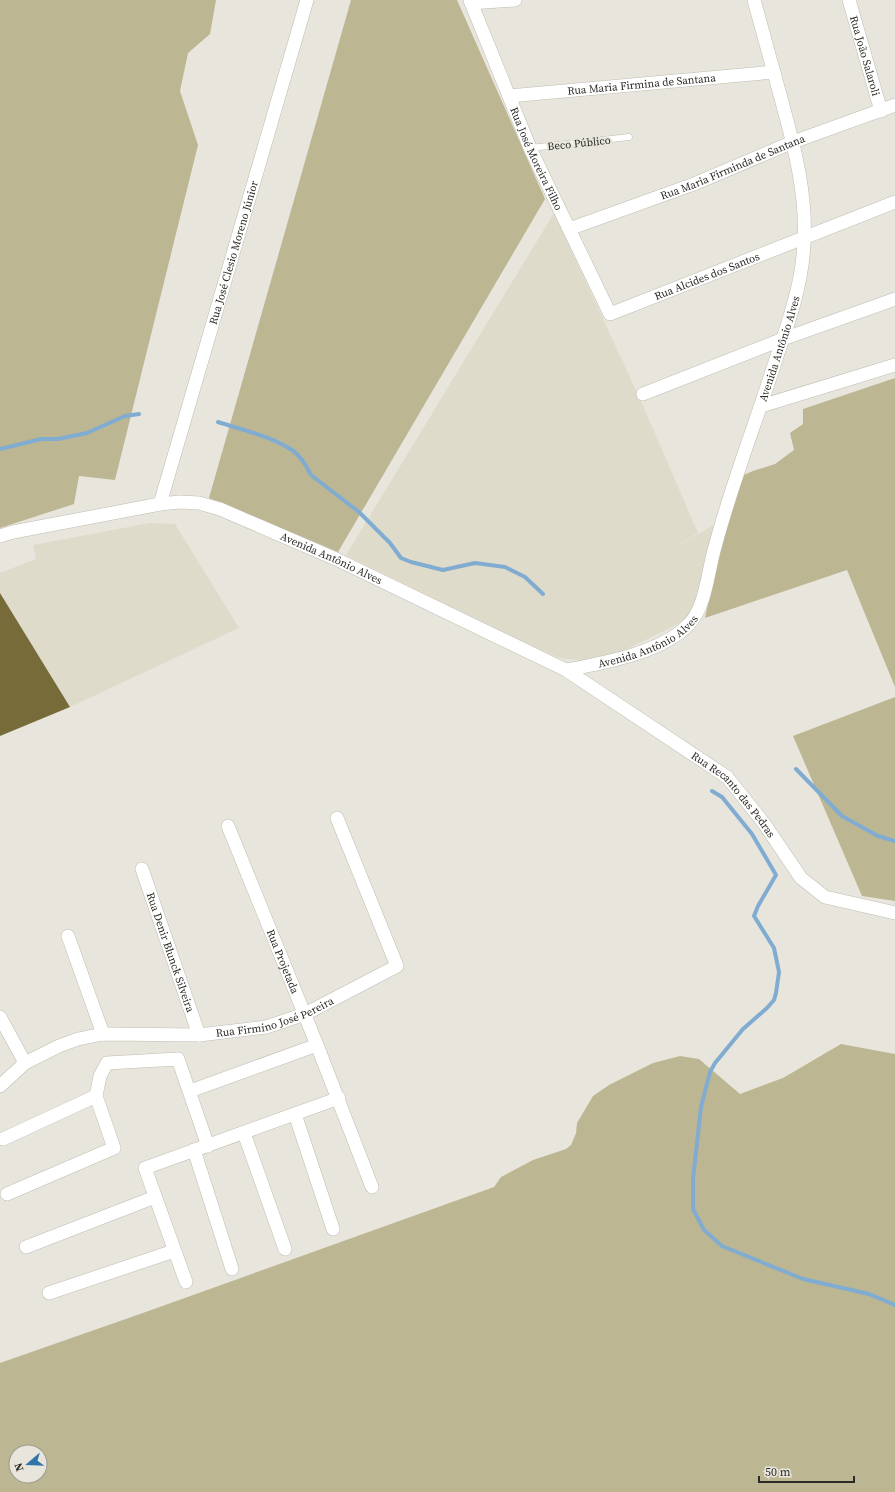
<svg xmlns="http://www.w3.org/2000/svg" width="895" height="1492" viewBox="0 0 895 1492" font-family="'Source Serif 4',serif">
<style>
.built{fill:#dfdbca}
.green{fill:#bdb692;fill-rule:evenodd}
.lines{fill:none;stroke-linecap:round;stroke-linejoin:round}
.stream{stroke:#81acd1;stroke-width:4}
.building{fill:#766b39}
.lane-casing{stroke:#bebcb2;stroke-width:7}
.street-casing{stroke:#bebcb2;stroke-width:14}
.lane{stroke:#fff;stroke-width:6}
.street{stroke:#fff;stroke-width:13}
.labels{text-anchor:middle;stroke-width:4;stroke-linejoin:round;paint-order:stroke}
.street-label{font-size:11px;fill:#2b2a26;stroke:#e8e6dc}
</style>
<rect width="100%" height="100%" fill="#e8e6dc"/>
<g class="built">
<path d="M554 213 641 401 698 533 664 553 714 525 698 599 691 611 684 621 615 655 576 660 560 658 514 638 346 555Z"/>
<path d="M150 523 175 524 239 628 70 707 0 593V573L36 559 33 545Z"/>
</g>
<g class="green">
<path d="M0 0H216L210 34 188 53 180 91 198 145 115 480 79 476 74 504 0 528Z"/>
<path d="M351 0H457L545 199 338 552 209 498Z"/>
<path d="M895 378V687L847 570 705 618 735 479 753 471 775 464 794 450 790 433 803 424V409Z"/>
<path d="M895 697V901L862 896 793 736Z"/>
<path d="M841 1044 895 1054V1492H0V1363L140 1314 494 1187 501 1177 533 1160 566 1149 571 1145 576 1133 577 1123 593 1096 609 1085 653 1063 680 1056 699 1059 740 1094 783 1078ZM16 1452H40V1476H16Z"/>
</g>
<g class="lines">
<g class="stream">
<path d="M218 422C243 430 270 436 292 450 300 455 307 467 311 475L359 512 390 543 401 558 411 562 443 570 475 563 505 567 525 577 543 594"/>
<path d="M0 449 41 439H58L87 433 125 416 139 414"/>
<path d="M796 769 842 816 878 836 895 841"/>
<path d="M712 791 722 797 752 834 776 875 758 906 754 916 774 948 779 972 776 993 774 1000 767 1008 743 1029 715 1063 710 1072 701 1107 693 1179V1209L704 1230 722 1246 803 1279 869 1294 895 1305"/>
</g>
</g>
<path class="building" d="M0 593 70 707 0 736Z"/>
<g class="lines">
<g class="lane-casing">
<path id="lane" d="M530 148 629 137"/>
</g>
<g class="street-casing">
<g id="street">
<path id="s1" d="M470 0 530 148 610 314 895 202"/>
<path id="s2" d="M849 0 881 111"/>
<path d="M471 3 515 0"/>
<path id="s3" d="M509 96 774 72"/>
<path id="s4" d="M569 229 694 184 793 142 895 105"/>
<path d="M643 394 783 339 895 299"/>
<path d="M761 406 895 365"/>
<path id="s5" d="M160 504 307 0"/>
<path id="s6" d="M0 536 13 532 160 504 180 502 199 503 220 509 336 559 566 670 727 777 763 822 801 878 825 897 895 913"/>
<path id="s7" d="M566 670C603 663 662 653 689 624 706 607 708 570 715 547 732 482 757 420 777 356 786 330 795 304 800 277 804 256 805 235 804 214 802 176 792 139 782 102 773 68 763 34 754 0"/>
<path id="s8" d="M228 826 317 1045 372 1187"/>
<path id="s9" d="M142 869 199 1035"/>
<path d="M68 936 103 1034"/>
<path d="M0 1017 25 1063"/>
<path id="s10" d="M0 1086 25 1063 59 1046 78 1039 103 1034 199 1035 266 1027 305 1014 397 966 337 818"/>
<path d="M190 1091 317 1045"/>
<path d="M96 1096 100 1076 107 1063 178 1059 208 1146"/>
<path d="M295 1114 333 1229"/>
<path d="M244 1133 285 1249"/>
<path d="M3 1139 96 1096 114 1148 7 1194"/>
<path d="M194 1150 232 1269"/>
<path d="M26 1247 155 1197"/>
<path d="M186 1282 145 1168 339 1098"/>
<path d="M49 1293 174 1251"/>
</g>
</g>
<use href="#lane" class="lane"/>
<use href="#street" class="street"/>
</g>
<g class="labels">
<g class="street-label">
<text dy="4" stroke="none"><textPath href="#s2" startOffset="58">Rua João Salaroli</textPath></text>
<text dy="4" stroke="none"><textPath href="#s3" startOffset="133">Rua Maria Firmina de Santana</textPath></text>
<text transform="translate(579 143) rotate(-6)" y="4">Beco Público</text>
<text dy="4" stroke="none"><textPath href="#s1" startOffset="172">Rua José Moreira Filho</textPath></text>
<text dy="4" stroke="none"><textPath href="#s4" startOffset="175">Rua Maria Firminda de Santana</textPath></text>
<text dy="4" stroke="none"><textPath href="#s5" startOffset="262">Rua José Clesio Moreno Júnior</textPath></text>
<text dy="4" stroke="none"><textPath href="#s1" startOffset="448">Rua Alcides dos Santos</textPath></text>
<text dy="4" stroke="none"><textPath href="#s7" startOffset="424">Avenida Antônio Alves</textPath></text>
<text dy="4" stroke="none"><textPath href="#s6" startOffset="346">Avenida Antônio Alves</textPath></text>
<text dy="4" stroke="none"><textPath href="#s7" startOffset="88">Avenida Antônio Alves</textPath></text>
<text dy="4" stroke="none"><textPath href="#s6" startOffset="816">Rua Recanto das Pedras</textPath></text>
<text dy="4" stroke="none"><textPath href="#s9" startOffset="88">Rua Denir Blunck Silveira</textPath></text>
<text dy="4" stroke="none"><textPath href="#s8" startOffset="146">Rua Projetada</textPath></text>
<text dy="4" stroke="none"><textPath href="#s10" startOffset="292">Rua Firmino José Pereira</textPath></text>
</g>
</g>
<g transform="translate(28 1464) rotate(251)"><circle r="19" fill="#e8e6dc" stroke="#9c9b93"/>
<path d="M0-3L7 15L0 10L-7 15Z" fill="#2f75aa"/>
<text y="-6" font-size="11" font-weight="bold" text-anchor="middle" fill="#2b2a26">N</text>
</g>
<path d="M759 1476v6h95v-6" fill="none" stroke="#2b2a26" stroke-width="2"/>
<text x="765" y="1476" font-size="12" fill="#2b2a26" stroke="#e8e6dc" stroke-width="3" paint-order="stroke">50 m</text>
</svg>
